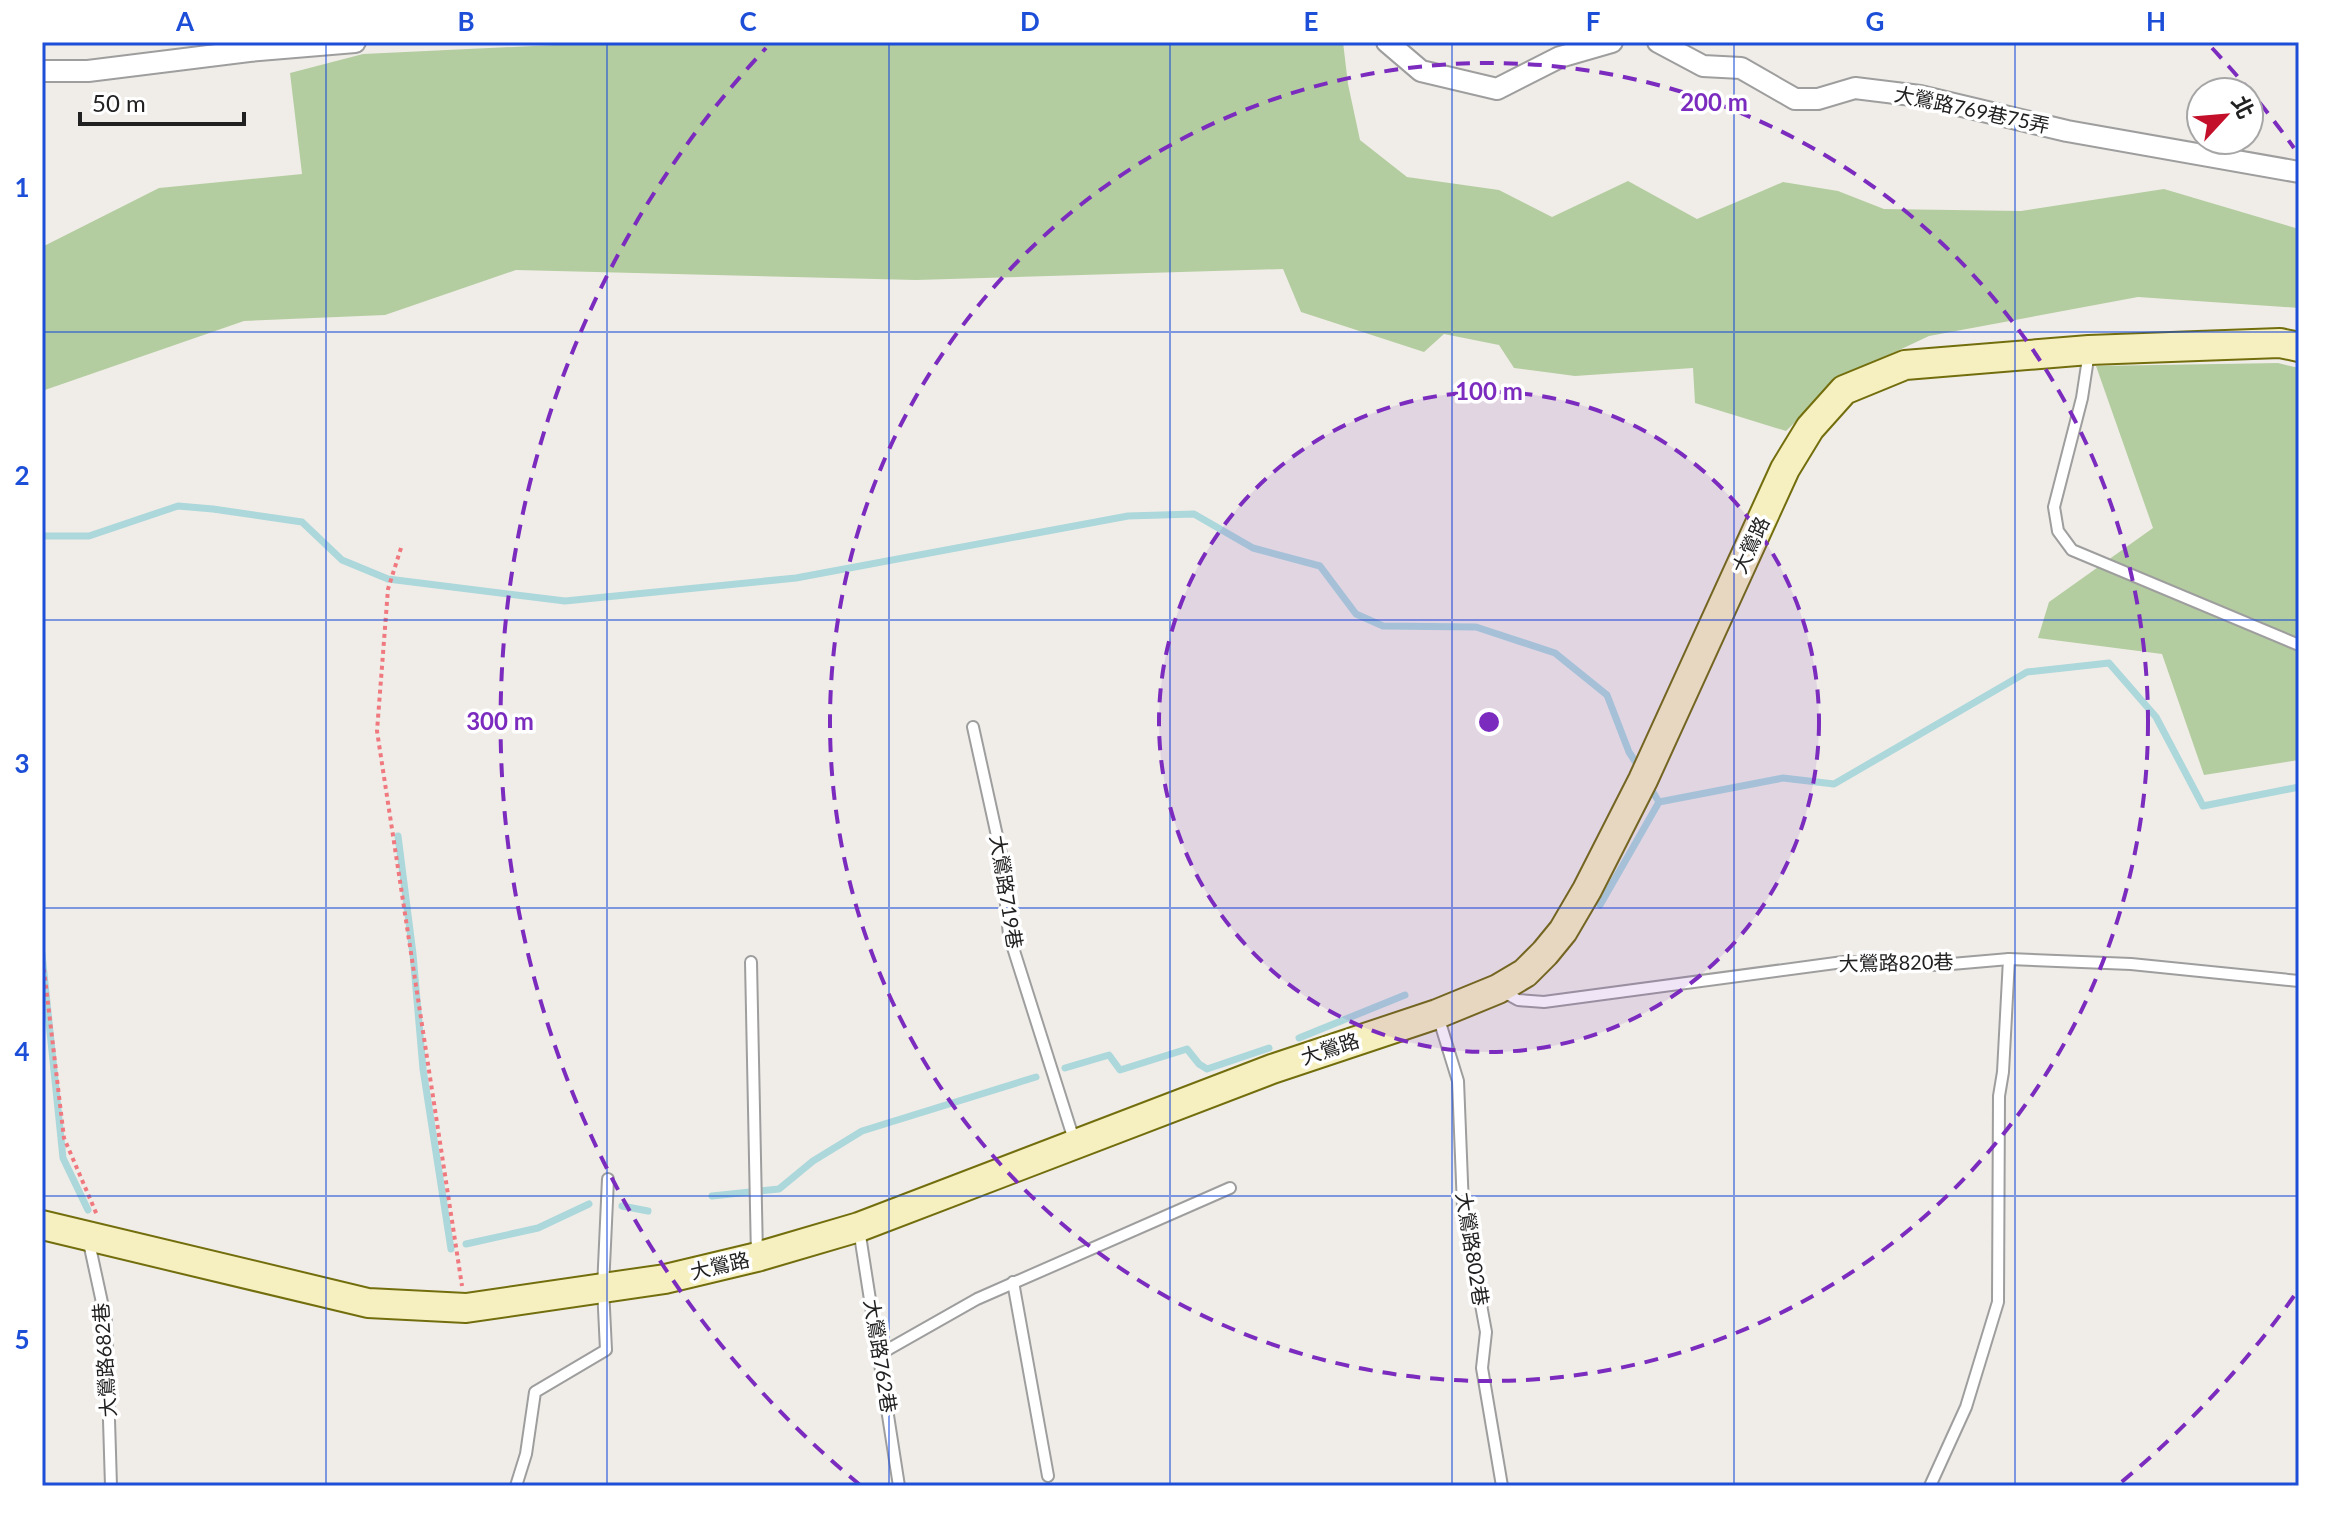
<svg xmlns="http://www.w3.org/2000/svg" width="2341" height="1528" viewBox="0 0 2341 1528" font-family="Lato,'Noto Sans TC',sans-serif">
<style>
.forest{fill:#b4cda0}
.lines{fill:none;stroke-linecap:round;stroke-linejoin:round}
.stream{stroke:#acd7db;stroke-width:7}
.lane-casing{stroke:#9e9e9e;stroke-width:14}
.street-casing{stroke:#9e9e9e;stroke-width:24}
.secondary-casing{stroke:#736e0d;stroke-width:32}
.path{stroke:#f0797f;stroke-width:4;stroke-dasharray:4 4;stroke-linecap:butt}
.lane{stroke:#fff;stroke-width:10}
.street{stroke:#fff;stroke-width:20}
.secondary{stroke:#f6f0c1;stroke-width:28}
.grid{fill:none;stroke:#1d4ed8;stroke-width:2;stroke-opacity:0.55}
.ring{fill:none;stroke:#7b2cbf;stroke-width:4;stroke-dasharray:14 10}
.labels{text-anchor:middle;stroke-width:7;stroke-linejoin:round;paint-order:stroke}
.street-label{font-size:20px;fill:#212121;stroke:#fff}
.centre{fill:#7b2cbf;stroke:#fff;stroke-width:4}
.ring-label{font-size:24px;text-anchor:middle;font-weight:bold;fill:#7b2cbf;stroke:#fff;stroke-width:7;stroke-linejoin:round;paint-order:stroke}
.neatline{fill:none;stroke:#1d4ed8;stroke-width:3}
.grid-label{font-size:26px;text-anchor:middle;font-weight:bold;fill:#1d4ed8}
</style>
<rect width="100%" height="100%" fill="#f0ede8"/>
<g class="forest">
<path d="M618 42H1343L1348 84 1360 140 1407 177 1499 190 1552 217 1628 181 1697 219 1783 182 1838 191 1884 209 2021 211 2164 189 2299 229V308L2138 297 1929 336 1840 378 1786 431 1695 403 1693 368 1575 376 1514 368 1499 345 1444 334 1424 352 1301 312 1283 269 916 280 516 270 385 315 244 321 42 391V247L159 188 302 174 290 73 363 54Z"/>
<path d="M2278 363 2299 368V760L2204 775 2162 654 2038 638 2049 602 2153 528 2096 366Z"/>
</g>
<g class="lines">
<g class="stream">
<path d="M42 536H89L178 506 213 509 302 522 342 560 388 579 565 601 796 578 1128 516 1194 514 1253 548 1320 566 1356 614 1383 626 1476 627 1555 653 1607 695 1629 752 1640 769"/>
<path d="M1648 784 1659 802 1783 778 1834 784 2027 672 2109 663 2156 717 2203 806 2299 787"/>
<path d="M398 836 413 954 423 1069 451 1249"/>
<path d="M1600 905 1659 802"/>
<path d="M42 954 63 1158 88 1210"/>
<path d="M1299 1038 1405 995"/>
<path d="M1065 1068 1109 1055 1120 1070 1187 1049 1199 1064 1207 1069 1269 1048"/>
<path d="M712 1196 779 1189 813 1161 862 1131 1036 1077"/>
<path d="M622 1206 648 1211"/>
<path d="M466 1244 538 1228 589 1204"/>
</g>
<g class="lane-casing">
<g id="lane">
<path d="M2089 352 2082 398 2054 507 2058 531 2072 550 2299 645"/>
<path d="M973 727 1001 854 1009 935 1075 1143"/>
<path d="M751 962 757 1256"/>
<path d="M1500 990 1518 1000 1544 1002 1843 962 1940 965 2009 959 2131 964 2299 981"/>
<path d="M1438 1016 1458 1081 1463 1207 1486 1332 1482 1368 1502 1486"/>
<path d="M859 1229 899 1486"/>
<path d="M88 1238 106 1321 111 1486"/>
<path d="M1013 1282 1048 1476"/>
<path d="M880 1354 977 1299 1230 1188"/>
<path d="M516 1486 526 1454 535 1392 606 1350 603 1288 608 1179"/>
<path d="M1930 1486 1966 1407 1998 1302 1999 1096 2003 1072 2009 959"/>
</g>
</g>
<g class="street-casing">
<g id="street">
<path d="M1387 42 1421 71 1497 89 1560 57 1612 42"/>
<path d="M1658 42 1703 66 1741 68 1795 99H1818L1855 88 1920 96 2067 131 2299 172"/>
<path d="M42 71H88L249 51 355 42"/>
</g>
</g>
<g class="secondary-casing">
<path id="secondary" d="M42 1225 368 1303 466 1308 665 1279 757 1257 859 1227 1272 1069 1437 1014 1498 989 1525 973 1545 953 1563 931 1587 890 1643 780 1785 469 1810 428 1844 390 1905 365 2089 350 2280 343 2299 347"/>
</g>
<g class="path">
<path d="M401 548 388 589 377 731 462 1286"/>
<path d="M42 953 64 1138 97 1215"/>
</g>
<use href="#lane" class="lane"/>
<use href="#street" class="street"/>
<use href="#secondary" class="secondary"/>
</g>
<path class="grid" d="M326 42V1486M607 42V1486M889 42V1486M1170 42V1486M1452 42V1486M1734 42V1486M2015 42V1486M42 332H2299M42 620H2299M42 908H2299M42 1196H2299"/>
<circle cx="1489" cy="722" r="330" fill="#7b2cbf" fill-opacity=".12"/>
<g class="ring">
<circle cx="1489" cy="722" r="330"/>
<circle cx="1489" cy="722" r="659"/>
<path d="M2294 1296A989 989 0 0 1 2118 1485M860 1485A989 989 0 0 1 766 48M2212 48A989 989 0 0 1 2294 148"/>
</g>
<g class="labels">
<g class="street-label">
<text transform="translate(1972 110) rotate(12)" y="7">大鶯路769巷75弄</text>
<text transform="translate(1751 545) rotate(-65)" y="7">大鶯路</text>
<text transform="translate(1006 892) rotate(81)" y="7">大鶯路719巷</text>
<text transform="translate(1896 963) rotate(-1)" y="7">大鶯路820巷</text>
<text transform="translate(1330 1049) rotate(-18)" y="7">大鶯路</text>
<text transform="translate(1472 1249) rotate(81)" y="7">大鶯路802巷</text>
<text transform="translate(720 1266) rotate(-13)" y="7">大鶯路</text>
<text transform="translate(880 1356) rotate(81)" y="7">大鶯路762巷</text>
<text transform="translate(105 1360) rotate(-94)" y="7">大鶯路682巷</text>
</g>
</g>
<circle cx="1489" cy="722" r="12" class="centre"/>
<g class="ring-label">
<text x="1714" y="111">200 m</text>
<text x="1489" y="400">100 m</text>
<text x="500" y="730">300 m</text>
</g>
<rect width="2341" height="1528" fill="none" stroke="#ffffff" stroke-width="88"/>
<g transform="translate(2225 116) rotate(64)"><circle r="38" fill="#ffffff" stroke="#a6a6a6" stroke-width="2"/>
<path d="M0-6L14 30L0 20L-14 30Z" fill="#c30f2a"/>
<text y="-12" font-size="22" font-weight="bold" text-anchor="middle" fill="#212121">北</text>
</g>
<path d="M80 112v12h164v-12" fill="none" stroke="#212121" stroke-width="4"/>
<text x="92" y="112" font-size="24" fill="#212121" stroke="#ffffff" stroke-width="6" paint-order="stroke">50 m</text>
<rect x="44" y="44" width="2253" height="1440" class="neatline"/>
<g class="grid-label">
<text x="185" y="31">A</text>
<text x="466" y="31">B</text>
<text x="748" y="31">C</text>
<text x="1030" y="31">D</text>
<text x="1311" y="31">E</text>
<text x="1593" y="31">F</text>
<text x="1875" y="31">G</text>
<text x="2156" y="31">H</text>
<text x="22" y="197">1</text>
<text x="22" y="485">2</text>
<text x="22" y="773">3</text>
<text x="22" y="1061">4</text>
<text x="22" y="1349">5</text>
</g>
</svg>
